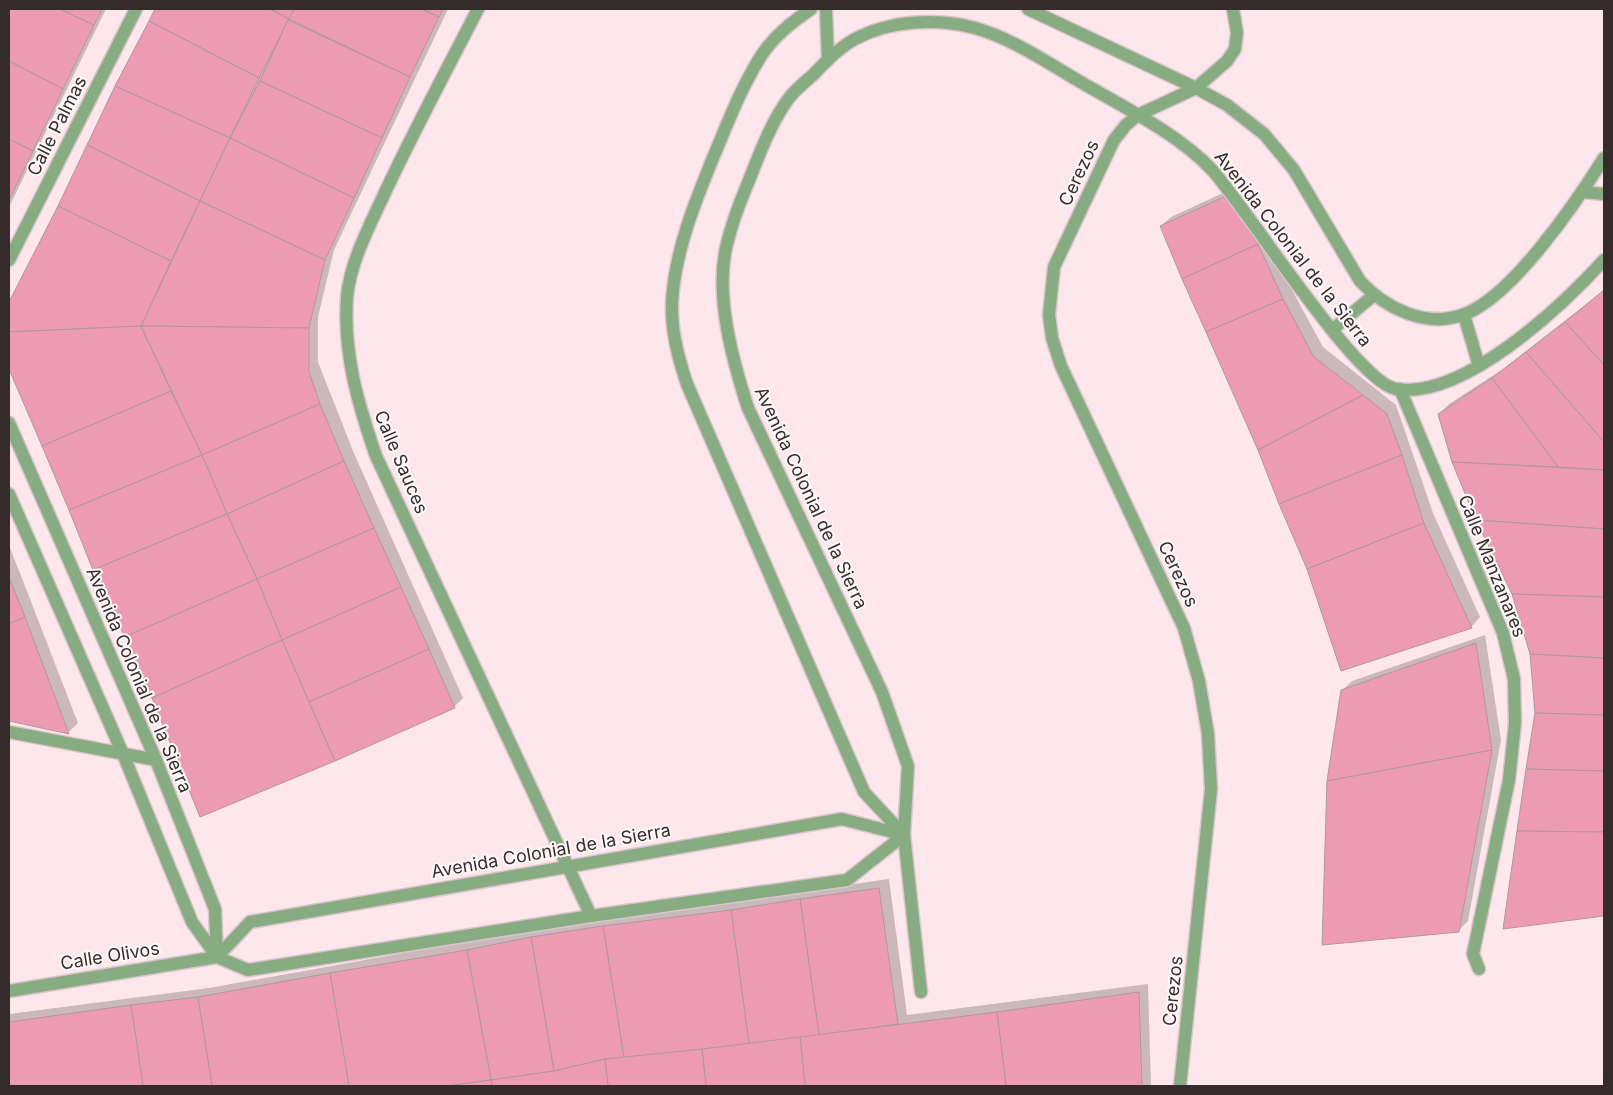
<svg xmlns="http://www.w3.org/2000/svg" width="1613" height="1095" viewBox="0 0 1613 1095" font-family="Inter,sans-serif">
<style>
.shadow{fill:#0003}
.building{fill:#ed9bb3;stroke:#b0979d}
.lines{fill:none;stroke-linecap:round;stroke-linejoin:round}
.minor-casing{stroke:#d9c5ca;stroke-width:15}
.minor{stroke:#87ac82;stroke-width:12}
.labels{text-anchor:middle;stroke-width:4;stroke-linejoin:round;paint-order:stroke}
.street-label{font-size:18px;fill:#352b2d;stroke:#fff9fa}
</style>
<rect width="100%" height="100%" fill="#fde7ec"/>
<g class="shadow">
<path d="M9 9H106L9 207Z"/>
<path d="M157 9H448L334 250 318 317V362L353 451 463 698 454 707 153 698 94 569 9 366V305Z"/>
<path d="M1236 187 1267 235 1292 290 1323 347 1396 405 1433 513 1480 617 1471 627 1308 569 1259 449 1161 226 1171 217Z"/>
<path d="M1604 290V914L1505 928 1536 713 1531 654 1513 593 1477 519 1454 461 1439 414 1449 404 1503 369Z"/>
<path d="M9 545 78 723 69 732 9 719Z"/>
<path d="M1485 635 1501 740 1468 921 1458 931 1342 691 1352 681Z"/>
<path d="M889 879 907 1015 1148 984 1151 1086H9V1014L209 988 542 928Z"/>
</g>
<g class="building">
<path d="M9 9H60L94 25 63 89 9 61Z"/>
<path d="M60 9H102L94 25Z"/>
<path d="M155 9H270L289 19 259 78 149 21Z"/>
<path d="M270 9H294L289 19Z"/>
<path d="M294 9H422L439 17 410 77 289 19Z"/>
<path d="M422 9H443L439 17Z"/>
<path d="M288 20 410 77 382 138 260 81Z"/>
<path d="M149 21 259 78 230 138 115 86Z"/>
<path d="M9 61 63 89 33 151 9 139Z"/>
<path d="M260 81 382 138 354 198 230 138Z"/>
<path d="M115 86 230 138 200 201 87 145Z"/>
<path d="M230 138 354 198 325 260 200 201Z"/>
<path d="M9 139 33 151 9 200Z"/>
<path d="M87 145 200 201 171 261 58 206Z"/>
<path d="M1226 196 1258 244 1182 279 1160 226Z"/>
<path d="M200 201 325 260 309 328 141 326Z"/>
<path d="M58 206 171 261 141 326 9 332V302Z"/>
<path d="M1258 244 1283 299 1206 332 1182 279Z"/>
<path d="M1604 290V365L1565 322Z"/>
<path d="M1283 299 1314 357 1363 395 1258 450 1206 332Z"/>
<path d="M1565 322 1604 365V442L1526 352Z"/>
<path d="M141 326 171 391 42 446 9 369V332Z"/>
<path d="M141 326 309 328V372L320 404 202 455Z"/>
<path d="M1526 352 1604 442V470L1558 467 1492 378Z"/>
<path d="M1492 378 1558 467 1452 462 1438 414Z"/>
<path d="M171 391 202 455 69 510 42 446Z"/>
<path d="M1363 395 1387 414 1402 455 1279 504 1258 450Z"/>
<path d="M320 404 344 461 227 514 202 455Z"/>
<path d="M202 455 227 514 93 570 69 510Z"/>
<path d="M1402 455 1424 523 1307 569 1279 504Z"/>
<path d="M344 461 374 528 257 579 227 514Z"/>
<path d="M1452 462 1604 470V529L1476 520Z"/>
<path d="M227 514 257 579 125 637 93 570Z"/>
<path d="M1476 520 1604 529V597L1512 594Z"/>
<path d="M1424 523 1472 628 1341 671 1307 569Z"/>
<path d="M374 528 401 587 282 640 257 579Z"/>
<path d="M9 577 25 617 9 624Z"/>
<path d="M257 579 282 640 152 698 125 637Z"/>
<path d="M401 587 429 649 309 702 282 640Z"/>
<path d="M1512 594 1604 597V658L1530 654Z"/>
<path d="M25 617 69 734 9 721V624Z"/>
<path d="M282 640 335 761 200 817 152 698Z"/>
<path d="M1476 643 1492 750 1327 781 1341 690Z"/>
<path d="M429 649 455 708 335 761 309 702Z"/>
<path d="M1530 654 1604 658V715L1535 713Z"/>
<path d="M1535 713 1604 715V771L1526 769Z"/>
<path d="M1492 750 1459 932 1322 945 1327 781Z"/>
<path d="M1526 769 1604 771V832L1517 831Z"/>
<path d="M1517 831 1604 832V916L1503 929Z"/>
<path d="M879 888 898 1024 819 1035 800 899Z"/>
<path d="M800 899 819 1035 749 1044 731 910Z"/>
<path d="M731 910 749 1044 624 1058 603 926Z"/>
<path d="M603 926 624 1058 605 1059 554 1071 531 937Z"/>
<path d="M531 937 554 1071 491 1080 467 950Z"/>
<path d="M467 950 491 1080 447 1086H349L330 973Z"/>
<path d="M330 973 349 1086H212L198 997Z"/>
<path d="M1139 992 1142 1086H1006L997 1012Z"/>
<path d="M198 997 212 1086H143L131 1005Z"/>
<path d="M131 1005 143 1086H9V1022Z"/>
<path d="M997 1012 1006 1086H805L800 1037Z"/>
<path d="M800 1037 805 1086H706L702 1049Z"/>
<path d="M702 1049 706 1086H608L605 1059Z"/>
<path d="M605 1059 608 1086H492L491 1080 554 1071Z"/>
<path d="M491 1080 492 1086H447Z"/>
</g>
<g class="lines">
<g class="minor-casing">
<g id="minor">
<path d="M478 9C445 73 411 136 381 201 367 231 350 264 347 297 343 353 358 404 376 456L591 916"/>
<path d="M811 9C792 22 774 36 761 56 744 83 732 112 720 141 699 192 675 247 672 302 671 331 678 357 687 384L864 792 904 835"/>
<path d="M826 9 828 60"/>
<path d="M1028 9 1196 88 1227 105 1264 134 1294 170 1360 281C1385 308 1425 328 1462 315 1511 299 1577 201 1604 158"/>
<path d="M1583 192 1604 194"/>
<path d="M9 260 136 9"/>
<path d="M1464 315 1479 366"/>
<path d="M1332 330 1374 295"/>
<path d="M1400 389 1503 633 1514 679 1515 723 1509 780 1473 954 1479 969"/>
<path d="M9 423 156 760 215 909 217 957"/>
<path d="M9 494 123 754 192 922 217 957 248 970 591 916 847 880 904 835"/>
<path d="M9 732 156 760"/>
<path d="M217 957 250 922 842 819 904 835"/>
<path d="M9 991 217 957"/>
<path d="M921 992 904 835 908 766 882 692 748 408C733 362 715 297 726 248 731 226 739 204 748 183 759 155 771 122 789 98 796 89 806 81 814 74 826 61 840 47 855 39 890 20 938 18 975 28 1014 39 1049 64 1084 84 1126 108 1181 136 1213 171 1248 210 1356 382 1396 389 1463 400 1562 306 1604 260"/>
<path d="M1180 1086 1211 789 1208 734 1199 681 1184 628 1061 366 1052 338 1049 315 1054 267 1114 140 1126 125 1138 115 1196 88 1227 61 1235 49 1237 33 1233 9"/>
</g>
</g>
<use href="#minor" class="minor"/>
</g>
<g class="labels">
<g class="street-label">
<text transform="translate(57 126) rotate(-63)" y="6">Calle Palmas</text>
<text transform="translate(1079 173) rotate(-65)" y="6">Cerezos</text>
<text transform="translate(1293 249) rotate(52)" y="6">Avenida Colonial de la Sierra</text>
<text transform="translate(401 462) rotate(67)" y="6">Calle Sauces</text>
<text transform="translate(811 498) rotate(65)" y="6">Avenida Colonial de la Sierra</text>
<text transform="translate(1492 566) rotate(68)" y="6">Calle Manzanares</text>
<text transform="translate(1178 574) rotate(65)" y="6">Cerezos</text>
<text transform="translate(139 680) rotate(67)" y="6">Avenida Colonial de la Sierra</text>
<text transform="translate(551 851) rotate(-10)" y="6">Avenida Colonial de la Sierra</text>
<text transform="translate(110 956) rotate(-9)" y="6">Calle Olivos</text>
<text transform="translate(1173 991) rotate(-84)" y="6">Cerezos</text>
</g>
</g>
<rect width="1613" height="1095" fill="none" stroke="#352b2d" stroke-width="20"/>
</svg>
